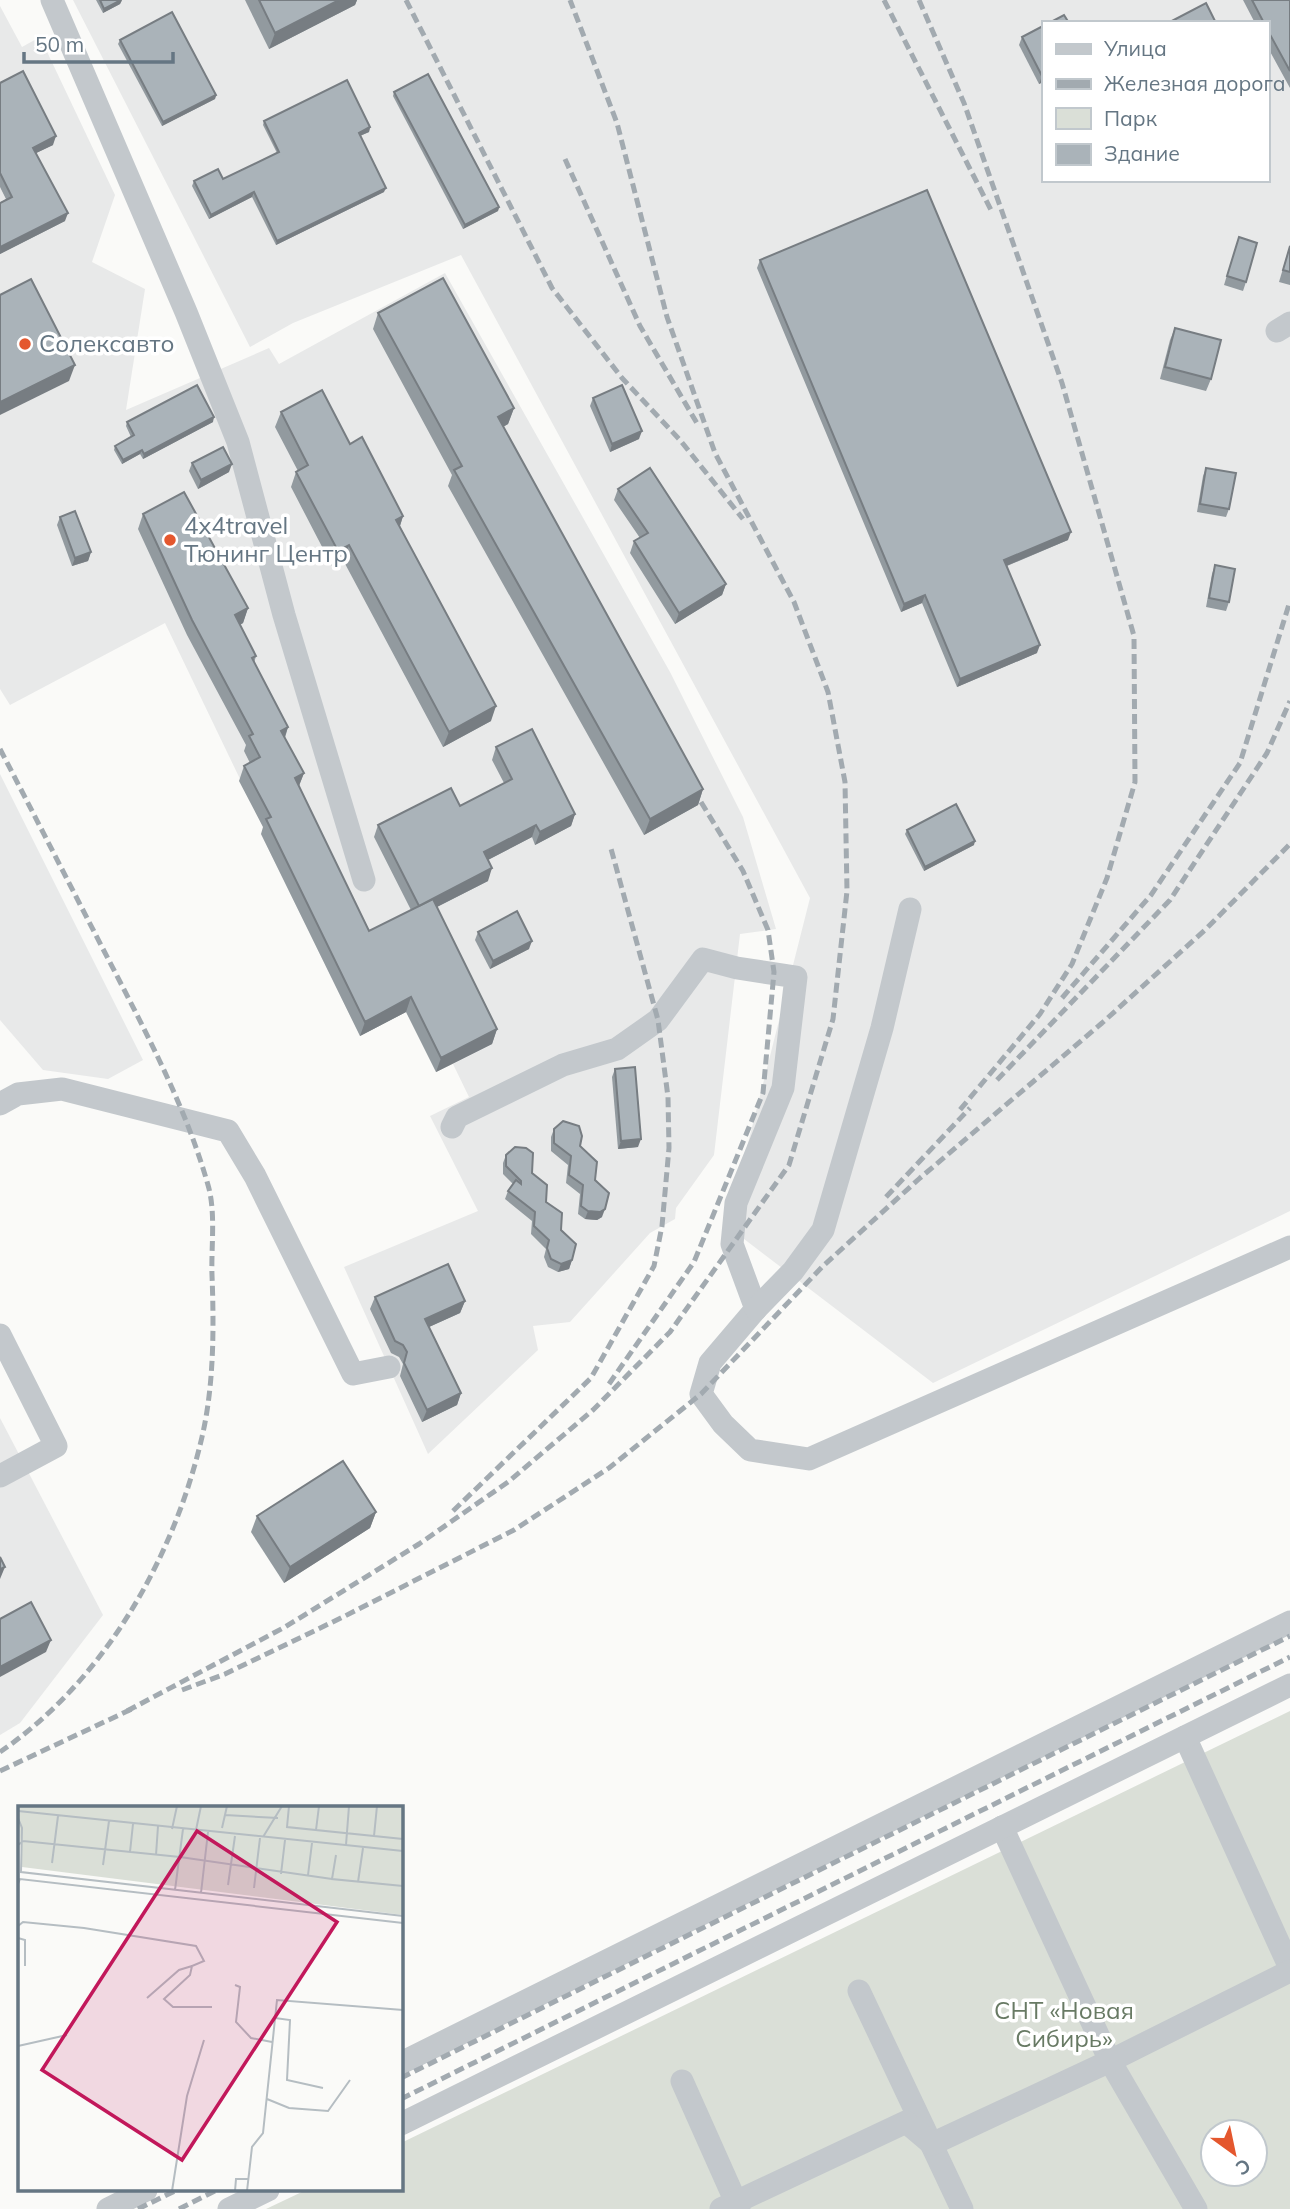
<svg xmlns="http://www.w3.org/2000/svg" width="1290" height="2209" viewBox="0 0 1290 2209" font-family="Mulish,sans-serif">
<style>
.built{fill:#e8e9e9;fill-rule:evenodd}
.green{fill:#dadfd7;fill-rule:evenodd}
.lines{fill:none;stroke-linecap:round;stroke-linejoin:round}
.minor{stroke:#c3c8cc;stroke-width:23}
.rail{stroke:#a2aab0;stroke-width:5;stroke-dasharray:10 5;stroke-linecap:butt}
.wall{fill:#929a9f}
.shaded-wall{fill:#777d82}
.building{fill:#aab3b9;stroke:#777d82;stroke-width:2}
.poi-dot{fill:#e4572e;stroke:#fff;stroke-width:2.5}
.labels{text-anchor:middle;stroke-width:7;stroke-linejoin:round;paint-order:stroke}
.poi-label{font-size:24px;fill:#657683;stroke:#fff;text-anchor:start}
.park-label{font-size:24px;fill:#687a64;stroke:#fff}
.inset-road{fill:none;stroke:#b5bdc2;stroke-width:2}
.view{fill:#c2185b;fill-opacity:0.15;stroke:#c2185b;stroke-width:3.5}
.inset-edge{fill:none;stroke:#657683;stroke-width:3.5}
</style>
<rect width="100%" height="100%" fill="#fafaf8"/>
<g class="built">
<path d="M73 0H1290V1211L933 1383 727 1226 810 898 461 255 293 323 250 347ZM1043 23H1267V180H1043Z"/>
<path d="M0 6 22 47 40 37 115 195 92 262 145 289 126 410 269 348 279 364 445 273 670 672 743 817 776 929 740 934 714 1155 676 1208 675 1219 650 1233 570 1322 533 1326 538 1350 428 1454 344 1267 478 1211 430 1116 469 1097 453 1064 436 1072 406 1012 360 1036 261 834 265 831 165 623 10 705 0 689Z"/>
<path d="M0 774 143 1060 108 1079 43 1070 0 1020Z"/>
<path d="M0 1418 103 1615 20 1723 0 1735Z"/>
</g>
<path class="green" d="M1290 1711V2209H266L306 2190H401V2143ZM1213 2132H1255V2174H1213Z"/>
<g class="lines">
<g class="minor">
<path d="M52 0 186 312 238 442 284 615 364 880"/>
<path d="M1277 331 1290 323"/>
<path d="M0 1104 18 1094 62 1089 228 1131 255 1176 353 1374 389 1367"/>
<path d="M452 1127 457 1117 563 1065 617 1049 658 1020 703 959 737 968 796 977 783 1088 736 1203 732 1244 756 1309 710 1363 701 1394 723 1424 750 1450 809 1459 1290 1247"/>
<path d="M756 1309 793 1271 823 1230 882 1028 910 909"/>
<path d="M0 1335 56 1446 0 1476"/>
<path d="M1185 1737 1290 1968"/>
<path d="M1002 1827 1110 2061 1196 2209"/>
<path d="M859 1991 962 2209"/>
<path d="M401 2063 1290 1622"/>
<path d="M682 2081 739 2209"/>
<path d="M401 2124 1290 1685"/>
<path d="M108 2209 146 2190"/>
<path d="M229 2209 268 2190"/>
<path d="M721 2209 906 2122 932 2144 1110 2061 1290 1971"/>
</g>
<g class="rail">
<path d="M406 0 552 288 622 378 680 440 743 519"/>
<path d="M884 0 992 212"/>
<path d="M919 0 964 103 1062 383 1134 636 1135 782 1107 878 1072 964 1040 1014 959 1111"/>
<path d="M565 159 640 326 698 425"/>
<path d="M0 749C39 824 77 899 116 974 151 1042 187 1111 208 1185 216 1212 211 1247 212 1275 214 1328 214 1385 202 1437 174 1558 104 1681 0 1752"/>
<path d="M1062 998 1151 895 1240 763 1290 601"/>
<path d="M997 1080 1170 900 1267 753 1290 701"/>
<path d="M886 1197 970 1108"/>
<path d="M609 1384 694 1262 763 1093 774 972 768 930 743 871 690 784"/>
<path d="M453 1511 591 1378 654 1266 662 1226 669 1148 668 1097 658 1020 610 845"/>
<path d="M182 1690 225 1674 343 1617 514 1530 609 1468 701 1394 823 1266 920 1178 1102 1023 1206 929 1290 844"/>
<path d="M127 1711 285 1627 419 1544 508 1482 593 1410 670 1332 789 1165 833 1019 847 891 845 782 828 692 794 602 715 453 667 317 617 123 570 0"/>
<path d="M0 1771 136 1707"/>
<path d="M401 2078 1290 1636"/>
<path d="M401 2099 1290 1657"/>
<path d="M138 2209 177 2190"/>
<path d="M179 2209 217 2190"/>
</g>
</g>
<g class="wall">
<path d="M96 0H122L120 4 103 13Z"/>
<path d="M245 0H357L355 5 269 49Z"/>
<path d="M1243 0H1290V88L1267 46V23H1255Z"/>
<path d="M1043 26V82L1039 84 1019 45 1022 37Z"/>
<path d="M120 40 216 95 215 99 162 126 118 44Z"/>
<path d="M0 83 53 145 36 153 65 221 0 254V203L6 199 0 187Z"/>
<path d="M394 92 499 207 498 211 463 229 393 96Z"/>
<path d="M264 121 370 127 369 132 360 136 384 192 276 245 252 197 209 219 192 186 194 181 223 179 277 153 263 125Z"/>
<path d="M1290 245V285L1279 282Z"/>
<path d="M1236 246 1246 282 1243 291 1224 285Z"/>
<path d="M760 260 1068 540 1007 566 1037 653 957 687 922 603 901 612 757 268Z"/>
<path d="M378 313 514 408 508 424 503 427 703 789 698 805 644 835 448 486 452 475 373 329Z"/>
<path d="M1175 328 1211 379 1206 391 1160 379 1170 340Z"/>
<path d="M593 398 639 439 610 452 590 406Z"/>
<path d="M281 412 350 444 403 516 400 526 491 721 443 747 343 560 332 566 291 487 296 472 298 471 275 427Z"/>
<path d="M127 422H213L143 459 140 454 122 464 114 450 115 446 131 437 126 426Z"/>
<path d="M192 463 229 472 198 489 189 471Z"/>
<path d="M1206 468 1229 509 1226 517 1197 512 1203 476Z"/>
<path d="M618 489 726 584 722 595 675 624 630 553 634 541 640 538 614 500Z"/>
<path d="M143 514 248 608 243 623 240 625 256 656 254 663 288 727 285 738 304 773 299 786 369 931 411 910 374 837 378 825 460 806 504 783 492 760 496 747 575 814 571 826 535 845 532 837 488 860V881L437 907 497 1029 492 1044 436 1072 406 1012 360 1036 261 834 263 827 239 781 244 766 250 763 244 751 246 745 187 635 138 529Z"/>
<path d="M60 517 91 552 88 561 72 566 57 525Z"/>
<path d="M1215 565 1229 602 1226 611 1206 607 1212 574Z"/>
<path d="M907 830 974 845 924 871 905 834Z"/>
<path d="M478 932 529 949 490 969 475 940Z"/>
<path d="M615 1069 638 1147 618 1149 612 1077Z"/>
<path d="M554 1129 580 1146 595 1180 602 1217 597 1220 585 1219 578 1214 580 1194 566 1183 568 1165 551 1151V1137Z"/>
<path d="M506 1155 532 1173 561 1230 572 1260 569 1269 558 1272 548 1267 544 1257 546 1249 531 1234 532 1221 505 1199 508 1191 513 1184 503 1174V1163Z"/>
<path d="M375 1297 465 1301 460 1313 429 1327 461 1393 457 1405 422 1422 400 1376 403 1364 399 1357 391 1353 370 1309Z"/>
<path d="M376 1512 370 1528 284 1583 251 1532 257 1516Z"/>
</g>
<g class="shaded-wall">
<path d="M122 0 120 4 103 13 104 9Z"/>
<path d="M339 0H357L355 5 269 49 275 33Z"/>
<path d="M1043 75V82L1039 84 1042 76Z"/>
<path d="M216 95 215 99 162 126 163 122Z"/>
<path d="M370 127 369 132 357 137 359 133Z"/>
<path d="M56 136 53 145 30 156 33 148Z"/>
<path d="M386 188 384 192 276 245 277 241Z"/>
<path d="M254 192 252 197 209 219 211 215Z"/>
<path d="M499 207 498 211 463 229 465 225Z"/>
<path d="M68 213 65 221 0 254V247Z"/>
<path d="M75 365 69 381 0 415V402Z"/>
<path d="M514 408 508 424 492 433 498 417Z"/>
<path d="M214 417 213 422 143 459 144 454Z"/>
<path d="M642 431 639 439 610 452 612 444Z"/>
<path d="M142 450 140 454 122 464 123 460Z"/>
<path d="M232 464 229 472 198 489 201 480Z"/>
<path d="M403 516 398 532 396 520Z"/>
<path d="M1071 532 1068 540 1001 568 1004 560Z"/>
<path d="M349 545 343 560 332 566 338 551Z"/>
<path d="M91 552 88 561 72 566 75 558Z"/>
<path d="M726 584 722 595 675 624 679 613Z"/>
<path d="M925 595 922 603 901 612 904 604Z"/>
<path d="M248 608 243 623 230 630 235 615Z"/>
<path d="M1040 645 1037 653 957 687 960 679Z"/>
<path d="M496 706 491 721 443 747 449 732Z"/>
<path d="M288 727 283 742 281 731Z"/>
<path d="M304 773 298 788 295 778Z"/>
<path d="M703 789 698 805 644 835 650 819Z"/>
<path d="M575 814 571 826 535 845 540 832Z"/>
<path d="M536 825 532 837 480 864 484 852Z"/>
<path d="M975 841 974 845 924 871 925 867Z"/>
<path d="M492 868 488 881 415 918 419 906Z"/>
<path d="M532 941 529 949 490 969 493 961Z"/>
<path d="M411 997 406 1012 360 1036 365 1022Z"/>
<path d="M497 1029 492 1044 436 1072 441 1058Z"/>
<path d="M641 1139 638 1147 618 1149 621 1141Z"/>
<path d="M605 1209 602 1217 597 1220 585 1219 588 1211Z"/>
<path d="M572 1260 569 1269 558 1272 561 1264Z"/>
<path d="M465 1301 460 1313 420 1331 425 1319Z"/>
<path d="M461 1393 457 1405 422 1422 427 1410Z"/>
<path d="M376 1512 370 1528 284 1583 290 1567Z"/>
<path d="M5 1567 0 1579V1569Z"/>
<path d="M51 1640 46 1652 0 1677V1667Z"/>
</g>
<g class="building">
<path d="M100 0H121L104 9Z"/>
<path d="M259 0H339L275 33Z"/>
<path d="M1252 0H1290V71L1267 29V23H1264Z"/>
<path d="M1206 3 1216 23H1168Z"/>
<path d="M172 12 216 95 163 122 120 40Z"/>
<path d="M1064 15 1069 23H1049Z"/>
<path d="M1043 26V75L1042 76 1022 37Z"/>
<path d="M23 71 56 136 33 148 68 213 0 247V203L12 197 0 173V83Z"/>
<path d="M428 74 499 207 465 225 394 92Z"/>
<path d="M347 80 370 127 359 133 386 188 277 241 254 192 211 215 194 181 218 169 223 179 279 152 264 121Z"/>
<path d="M927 190 1071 532 1004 560 1040 645 960 679 925 595 904 604 760 260Z"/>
<path d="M1239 237 1257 243 1246 282 1227 276Z"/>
<path d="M1290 246V272L1283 270Z"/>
<path d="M443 278 514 408 498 417 703 789 650 819 454 470 462 466 378 313Z"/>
<path d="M31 279 75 365 0 402V295Z"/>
<path d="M1175 328 1221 340 1211 379 1165 367Z"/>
<path d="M197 385 214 417 144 454 142 450 123 460 115 446 134 435 127 422Z"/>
<path d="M622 385 642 431 612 444 593 398Z"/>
<path d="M322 390 350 444 362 437 403 516 396 520 496 706 449 732 349 545 338 551 296 472 308 465 281 412Z"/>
<path d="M223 447 232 464 201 480 192 463Z"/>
<path d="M650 468 726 584 679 613 634 541 648 533 618 489Z"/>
<path d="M1206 468 1236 473 1229 509 1200 504Z"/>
<path d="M184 492 248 608 235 615 256 656 252 658 288 727 281 731 304 773 295 778 369 931 433 899 497 1029 441 1058 411 997 365 1022 266 819 271 817 244 766 260 757 249 736 253 734 192 620 143 514Z"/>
<path d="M75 511 91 552 75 558 60 517Z"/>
<path d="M1215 565 1235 569 1229 602 1209 598Z"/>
<path d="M532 729 575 814 540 832 536 825 484 852 492 868 419 906 378 825 451 788 460 806 512 779 496 747Z"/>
<path d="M956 804 975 841 925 867 907 830Z"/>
<path d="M517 911 532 941 493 961 478 932Z"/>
<path d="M635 1067 641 1139 621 1141 615 1069Z"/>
<path d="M563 1121 579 1126 582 1136 580 1146 597 1162 595 1180 609 1193 605 1209 600 1212 588 1211 581 1206 583 1185 569 1175 571 1156 554 1143V1129Z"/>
<path d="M515 1147 526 1148 533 1153 532 1173 547 1185 546 1202 562 1213 561 1230 576 1244 572 1260 561 1264 551 1259 547 1248 549 1240 534 1226 535 1212 508 1191 516 1180 521 1184V1181L506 1166V1155Z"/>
<path d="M448 1264 465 1301 425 1319 461 1393 427 1410 404 1363 407 1352 403 1345 395 1341 375 1297Z"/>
<path d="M343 1461 376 1512 290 1567 257 1516Z"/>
<path d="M0 1557 5 1567 0 1569Z"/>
<path d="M31 1602 51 1640 0 1667V1619Z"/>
</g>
<g class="poi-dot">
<circle cx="25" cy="344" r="7"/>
<circle cx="170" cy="540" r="7"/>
</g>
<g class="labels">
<g class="poi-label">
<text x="39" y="352">Солексавто</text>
<text x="184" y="534">4x4travel<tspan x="184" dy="28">Тюнинг Центр</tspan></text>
</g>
<g class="park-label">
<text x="1064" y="2019">СНТ «Новая<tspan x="1064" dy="28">Сибирь»</tspan></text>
</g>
</g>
<g transform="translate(18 1806)">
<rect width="385" height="385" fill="#fafaf8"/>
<path d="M0 0H385V109L4 61Z" fill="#dadfd7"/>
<path class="inset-road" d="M271 0 269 21 385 33M0 5 385 45M207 9 260 12M0 12 4 22 3 66 385 110M204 22 209 0M154 23 159 0M178 24 183 0M298 24 301 0M356 30 359 0M245 31 264 0M0 39 5 35 162 51 314 73M328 39 331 0M112 46 115 18M138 49 140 20M318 49 314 73 385 80M34 57 40 10M85 59 91 15M263 68 267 34M290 69 294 37M340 76 345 42M0 78 2 73 385 117M210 79 217 30M236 82 242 32M157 84 165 23M183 87 190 26M0 120 5 116 66 122 178 140 186 155 174 160 172 169 146 193 155 201H194M0 132 7 134V160M217 179 222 181 218 216 233 232 254 236M129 192 161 164 174 160M257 212 272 214 269 274 305 282M0 240 49 229M249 293 271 302 310 305 332 274M154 385 169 290 186 234M217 385 218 373H230M229 385 234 341 245 327 259 194 385 204"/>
<path class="view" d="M179 25 319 116 164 354 24 264Z"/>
<rect width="385" height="385" class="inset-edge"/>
</g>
<rect x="1042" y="21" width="228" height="161" fill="#ffffff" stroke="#c1c8cd" stroke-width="2"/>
<rect x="1056" y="44" width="35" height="10" fill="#c3c8cc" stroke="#c1c8cd" stroke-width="2"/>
<text x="1104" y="56" font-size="21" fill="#657683">Улица</text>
<rect x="1056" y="79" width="35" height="10" fill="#a2aab0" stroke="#c1c8cd" stroke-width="2"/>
<text x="1104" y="91" font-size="21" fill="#657683">Железная дорога</text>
<rect x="1056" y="108" width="35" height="21" fill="#dadfd7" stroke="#c1c8cd" stroke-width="2"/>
<text x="1104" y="126" font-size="21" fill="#657683">Парк</text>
<rect x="1056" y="144" width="35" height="21" fill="#aab3b9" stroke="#c1c8cd" stroke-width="2"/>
<text x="1104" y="161" font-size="21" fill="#657683">Здание</text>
<g transform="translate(1234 2153) rotate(147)"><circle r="33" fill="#ffffff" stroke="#c1c8cd" stroke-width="2"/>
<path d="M0-5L12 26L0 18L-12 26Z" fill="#e4572e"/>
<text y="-10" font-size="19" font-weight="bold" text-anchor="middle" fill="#657683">С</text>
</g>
<path d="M24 52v10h149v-10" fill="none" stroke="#657683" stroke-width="3.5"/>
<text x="35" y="52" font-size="21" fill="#657683" stroke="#ffffff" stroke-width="5" paint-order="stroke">50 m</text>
</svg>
